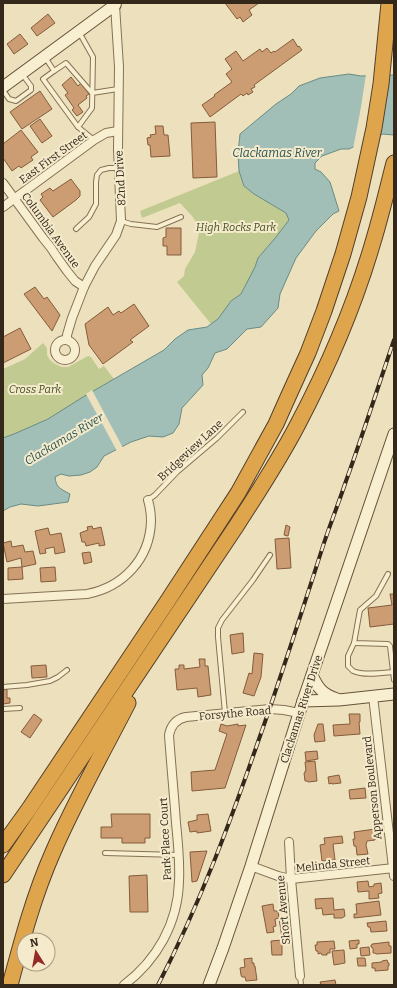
<svg xmlns="http://www.w3.org/2000/svg" width="397" height="988" viewBox="0 0 397 988" font-family="Bitter,serif">
<style>
.green{fill:#c1cb91}
.water{fill:#a1beb7;stroke:#688c85}
.pier{fill:#ede1bd}
.building{fill:#cc9c72;stroke:#845c3c}
.lines{fill:none;stroke-linecap:round;stroke-linejoin:round}
.lane-casing{stroke:#857156;stroke-width:6}
.street-casing{stroke:#857156;stroke-width:10}
.secondary-casing{stroke:#66523a;stroke-width:13}
.highway-casing{stroke:#523f2b;stroke-width:17}
.lane{stroke:#f8eed0;stroke-width:4}
.street{stroke:#f8eed0;stroke-width:8}
.secondary{stroke:#f8eed0;stroke-width:11}
.highway{stroke:#dea54c;stroke-width:15}
.rail-casing{stroke:#34281b;stroke-width:4}
.rail{stroke:#f5ebcc;stroke-width:2.5;stroke-dasharray:8;stroke-linecap:butt}
.labels{text-anchor:middle;stroke-width:4;stroke-linejoin:round;paint-order:stroke}
.street-label{font-size:11px;fill:#34281b;stroke:#f5ebcc}
.park-label{font-size:11px;font-style:italic;fill:#425022;stroke:#f5ebcc}
.water-label{font-size:12px;font-style:italic;fill:#2a5453;stroke:#f5ebcc}
</style>
<rect width="100%" height="100%" fill="#ede1bd"/>
<g class="green">
<path d="M239 171 244 186 254 194 286 213 289 220 276 237 258 258 255 267 241 294 231 301 218 319 211 324 177 282 184 276 185 269 195 252 200 228 192 216 180 203 142 218 140 211Z"/>
<path d="M43 343 47 348V355L50 360 55 364 62 367H68L88 356 91 357 99 369 104 366 114 379C78 401 43 425 3 438V369L25 359Z"/>
</g>
<path class="water" d="M349 74 361 76 394 75V135L383 134 357 145 349 149H341L322 156 315 163V169L321 172 330 182 339 211 333 214 316 231 296 258 280 294 278 308 261 327 247 329 227 349 215 353 208 368 202 375 203 385 182 408 179 424 173 433 163 437 149 436 131 442 104 456 97 467 90 472 81 475 69 476 61 474 55 477C56 488 61 489 70 494L68 502 38 506 21 504 10 507 3 511V438L14 434 48 419 83 397 164 350 175 339 188 330 207 327 211 324 218 319 231 301 241 294 255 267 258 258 276 237 289 220 286 213 254 194 244 186 239 171 238 154 240 134 276 104 291 94 299 86 320 78Z"/>
<g class="pier">
<path d="M366 74H389L386 103 380 138 353 149 361 107Z"/>
<path d="M92 390 123 448 117 451 86 394Z"/>
</g>
<g class="building">
<path d="M225 3H259L249 10 252 15 243 22 240 17 237 19Z"/>
<path d="M48 14 55 23 37 36 31 28Z"/>
<path d="M20 34 28 44 14 54 7 44Z"/>
<path d="M293 39 298 47 299 46 302 50 254 85 255 87 251 89 253 92 248 95 247 93 243 96 241 94 210 117 202 105 215 96 214 95 232 82 226 74 232 69 225 59 236 51 243 61 260 49 262 52 267 48 271 53 274 51 275 52Z"/>
<path d="M71 77 78 86 81 83 89 94 86 96 87 98 78 105 83 112 77 116 72 110 74 108 65 95 68 93 62 85Z"/>
<path d="M40 91 52 109 22 129 10 112Z"/>
<path d="M40 119 52 136 42 143 30 126Z"/>
<path d="M215 122 217 177 193 178 191 123Z"/>
<path d="M155 126H163L164 135H168L170 156 151 157 150 145H148L147 138 151 137 150 135 156 134Z"/>
<path d="M21 130 38 152 31 157 33 160 21 168 19 166 12 171 3 158V144Z"/>
<path d="M71 179 80 191V196L76 200 53 217 40 200 43 197 41 194 50 188 53 191Z"/>
<path d="M166 228H181V255H167V246H163V238L166 237Z"/>
<path d="M35 287 44 299 47 297 60 315 52 331 24 294Z"/>
<path d="M134 304 149 326 130 340 133 342 103 364 89 345 85 324 108 307 113 315 119 311 121 313Z"/>
<path d="M20 328 31 349 3 363V337Z"/>
<path d="M286 525 290 527 288 536 284 535Z"/>
<path d="M92 526 93 529 101 527 105 545 99 546V543L86 546 85 542H82L80 533 88 530 87 527Z"/>
<path d="M48 528 50 535 61 533 65 552 55 554 54 547 45 549 46 553 40 554 35 531Z"/>
<path d="M289 538 291 568 277 569 275 539Z"/>
<path d="M11 541 12 547 23 545 25 552 33 551 36 564 22 567 21 558 7 562 3 543Z"/>
<path d="M90 552 92 562 84 564 82 553Z"/>
<path d="M22 567 23 579 8 580V568Z"/>
<path d="M55 567 56 581 41 582 40 568Z"/>
<path d="M390 594H394V624L370 627 368 608 392 605Z"/>
<path d="M243 633 244 652 232 654 230 635Z"/>
<path d="M254 653 263 654 261 677 254 696 243 693 249 673 252 674Z"/>
<path d="M199 659H205V666H208L211 695 198 697 197 688 177 690 175 669H179V665H184V669L200 667Z"/>
<path d="M46 665 47 677 32 678 31 666Z"/>
<path d="M7 689V698H10V703L3 704V690Z"/>
<path d="M34 714 42 720 30 738 21 732Z"/>
<path d="M349 714H360V722H359L360 734 334 736 333 725 350 724Z"/>
<path d="M221 724 227 726 238 724V726L246 725 225 788 192 791 191 772 215 770 227 734 219 731Z"/>
<path d="M318 724H323L325 741 315 742 314 735Z"/>
<path d="M317 751 318 759 306 761 305 752Z"/>
<path d="M315 761 317 781 308 782 307 781H305L304 773H305V771H306L305 762Z"/>
<path d="M339 775 341 783 332 784V783L329 784 328 777Z"/>
<path d="M365 788 366 798 350 799 349 790Z"/>
<path d="M111 814H150V838H145V843H122V838H101V827H112Z"/>
<path d="M208 814 211 831 197 833V831L190 832 188 822 197 820V815Z"/>
<path d="M375 829V831H377L378 838 375 839V840L367 841 366 845 368 854 357 855 356 846H354L353 839H355L354 832Z"/>
<path d="M342 836 343 843 333 844 335 860 322 861 320 845 325 844 324 838Z"/>
<path d="M207 851 197 881 192 882 190 852Z"/>
<path d="M147 875 148 912H130L129 876Z"/>
<path d="M368 881 369 887 374 886V884L381 883 382 893 378 894 379 898 369 899V891L358 892 357 882Z"/>
<path d="M333 898 334 910 344 909 345 916 342 918H334V914L323 915 322 908 316 909 315 899Z"/>
<path d="M379 901 381 915 354 918V914H357L356 904Z"/>
<path d="M273 904 274 911H278L279 918 275 919 276 926 273 927 274 932 267 933 262 906Z"/>
<path d="M286 917 288 937 282 938 279 918Z"/>
<path d="M386 921 387 931 371 932 370 927H368L367 923Z"/>
<path d="M282 940V955H272L271 941Z"/>
<path d="M359 940V944H357V948L350 949 349 941Z"/>
<path d="M334 941 335 949H330V953H327V955H322L321 953 318 954V951H316L315 945H317V942Z"/>
<path d="M389 942V946H391V953L376 954 375 953H373V948L371 947V945H372V944Z"/>
<path d="M369 947 370 955 361 956 360 948Z"/>
<path d="M344 950 345 963 334 965 332 951Z"/>
<path d="M252 958V963H254V966H255L257 980 246 981 245 977H242L241 975 240 968 245 967 244 959Z"/>
<path d="M357 958H365L366 966H358Z"/>
<path d="M387 960 388 963H389V966H388V970L375 971V968H372V963L382 962V961Z"/>
<path d="M335 980 336 985H321L320 982Z"/>
</g>
<g class="lines">
<g class="lane-casing">
<g id="lane">
<path d="M45 57 54 71 43 79 78 127 94 140"/>
<path d="M54 71 66 63 92 93 118 89"/>
<path d="M3 90 9 99 16 101 31 90V86L22 74"/>
<path d="M78 127 92 108 93 57 79 32"/>
<path d="M121 221 131 224 157 227 181 217"/>
<path d="M76 229 89 217 96 204V182L97 175 101 170 109 168H119"/>
<path d="M148 500 155 495 177 472 217 438 243 412"/>
<path d="M388 574 376 596 360 610 354 643 388 644 390 646 394 680"/>
<path d="M354 643 348 656V666C349 667 352 670 353 671 364 676 382 673 393 672"/>
<path d="M3 687 27 685 50 681 58 677 67 670"/>
<path d="M3 709 20 708"/>
<path d="M225 713 218 637V628L222 620 253 580 270 555"/>
<path d="M105 853 179 855"/>
<path d="M300 976 301 985"/>
</g>
</g>
<g class="street-casing">
<g id="street">
<path d="M3 183 43 238 51 248 57 257 67 271 75 281 84 287"/>
<path d="M3 207 94 140 106 133 118 131"/>
<path d="M67 340V335L72 318 84 287 95 266 116 235 121 221 118 149 119 67 115 5 117 3"/>
<circle cx="65" cy="350" r="10"/>
<path d="M3 599 87 594C123 587 150 559 151 521 151 514 150 507 148 500"/>
<path d="M373 696 382 774 394 876"/>
<path d="M289 842 291 879 300 976"/>
<path d="M251 866 278 876 291 879 394 868"/>
<path d="M124 985C157 960 178 923 179 881 180 862 178 842 176 823 174 794 171 764 169 735 171 725 176 719 186 717L270 709 284 710 299 713"/>
</g>
</g>
<g class="secondary-casing">
<g id="secondary">
<path d="M3 87 100 16 115 5 114 3"/>
<path d="M312 675C318 689 323 694 337 699"/>
<path d="M303 701 339 700 394 694"/>
<path d="M209 985 223 948 251 866 303 701 394 434"/>
</g>
</g>
<g class="highway-casing">
<g id="highway">
<path d="M3 845 29 809 167 602 238 493 276 424 288 397 308 353 324 311 343 254 359 197 374 128 381 84 389 3"/>
<path d="M3 875 237 525C258 492 280 459 298 424 328 367 355 304 373 242 381 216 387 190 394 163"/>
<path d="M10 985C22 940 34 895 53 852 75 801 103 752 128 703"/>
</g>
</g>
<use href="#lane" class="lane"/>
<use href="#street" class="street"/>
<use href="#secondary" class="secondary"/>
<use href="#highway" class="highway"/>
<g class="rail-casing">
<path id="rail" d="M158 985C199 906 230 823 259 739 282 674 303 608 324 543 331 522 339 502 346 481 363 434 378 387 394 340"/>
</g>
<use href="#rail" class="rail"/>
</g>
<g class="labels">
<g class="street-label">
<text transform="translate(53 157) rotate(-36)" y="4">East First Street</text>
<text transform="translate(120 178) rotate(-93)" y="4">82nd Drive</text>
<text transform="translate(51 230) rotate(54)" y="4">Columbia Avenue</text>
<text transform="translate(190 450) rotate(-43)" y="4">Bridgeview Lane</text>
<text transform="translate(301 709) rotate(-72)" y="4">Clackamas River Drive</text>
<text transform="translate(235 713) rotate(-5)" y="4">Forsythe Road</text>
<text transform="translate(372 788) rotate(-96)" y="4">Apperson Boulevard</text>
<text transform="translate(165 839) rotate(-93)" y="4">Park Place Court</text>
<text transform="translate(333 864) rotate(-6)" y="4">Melinda Street</text>
<text transform="translate(283 910) rotate(-95)" y="4">Short Avenue</text>
</g>
<g class="park-label">
<text x="236" y="231">High Rocks Park</text>
<text x="35" y="393">Cross Park</text>
</g>
<g class="water-label">
<text x="277" y="157">Clackamas River</text>
<text transform="translate(64 439) rotate(-31)" y="4">Clackamas River</text>
</g>
</g>
<rect width="397" height="988" fill="none" stroke="#34281b" stroke-width="8"/>
<g transform="translate(36 952) rotate(349)"><circle r="19" fill="#f5ebcc" stroke="#a89d85"/>
<path d="M0-3L7 15L0 10L-7 15Z" fill="#942b27"/>
<text y="-6" font-size="11" font-weight="bold" text-anchor="middle" fill="#34281b">N</text>
</g>
</svg>
